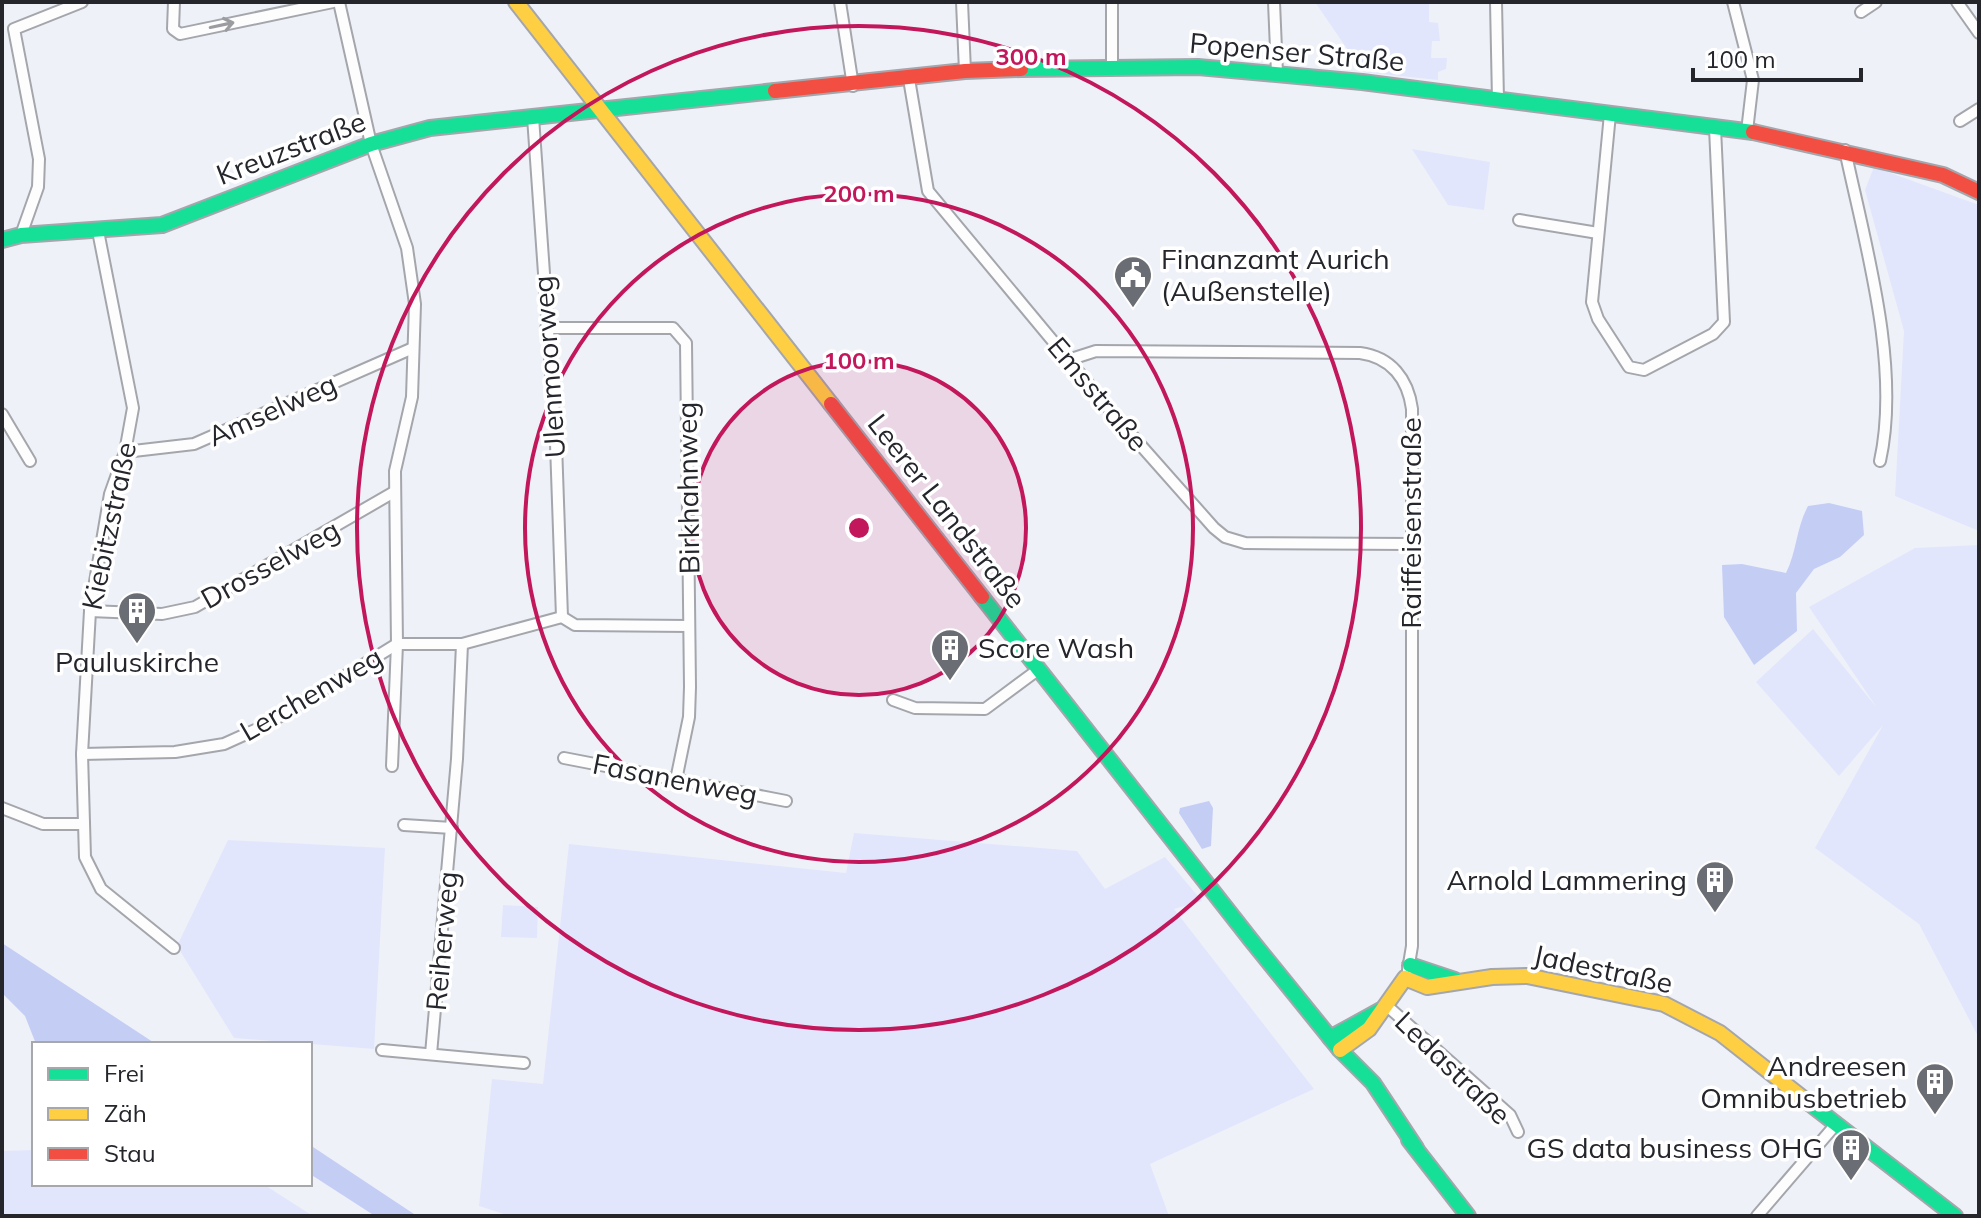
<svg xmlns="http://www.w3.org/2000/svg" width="1981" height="1218" viewBox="0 0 1981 1218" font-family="Mulish,sans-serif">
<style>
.green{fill:#e1e6fc}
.water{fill:#c4cef5}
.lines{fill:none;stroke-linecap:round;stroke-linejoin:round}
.street-casing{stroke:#a4a6ac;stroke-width:14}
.fast-casing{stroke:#a4a6ac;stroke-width:18}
.slow-casing{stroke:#a4a6ac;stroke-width:18}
.jam-casing{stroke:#a4a6ac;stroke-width:18}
.street{stroke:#fdfdfe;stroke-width:10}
.fast{stroke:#16e098;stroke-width:14}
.slow{stroke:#ffcf43;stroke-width:14}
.jam{stroke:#f24e42;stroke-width:14}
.oneway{stroke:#9b9ca0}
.ring{fill:none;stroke:#c2185b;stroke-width:4}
.labels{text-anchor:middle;stroke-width:7;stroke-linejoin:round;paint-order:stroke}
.street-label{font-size:28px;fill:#24262c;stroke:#fff}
.poi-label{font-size:28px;fill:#24262c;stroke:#fff;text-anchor:end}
.centre{fill:#c2185b;stroke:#fff;stroke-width:4}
.ring-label{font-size:24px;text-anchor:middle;font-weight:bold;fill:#c2185b;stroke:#fff;stroke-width:7;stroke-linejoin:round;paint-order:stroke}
</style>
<rect width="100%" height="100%" fill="#eff1f9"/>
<g class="green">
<path d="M1315 2H1429V22L1438 23 1440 41H1432L1431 58H1447L1446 69 1438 72V80L1363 72Z"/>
<path d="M1412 149 1490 162 1484 210 1448 205Z"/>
<path d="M1874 167 1979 205V531L1895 496 1904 331 1865 190Z"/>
<path d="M1979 545V1038L1919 924 1815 848 1883 725 1839 776 1756 682 1813 629 1877 708 1809 607 1915 548Z"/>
<path d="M854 833 1077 851 1105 889 1165 857 1202 901 1174 909 1314 1089 1150 1164 1169 1216H510L479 1206 492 1079 543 1084 569 844 846 873Z"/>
<path d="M228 840 385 848 374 1049 234 1038 177 946Z"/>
<path d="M503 905 538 907 537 938 501 937Z"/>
<path d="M34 1150V1184H263L313 1216H2V1151Z"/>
</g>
<g class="water">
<path d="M1829 503 1862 511 1864 535 1840 557 1814 569 1796 593 1797 631 1754 665 1724 617 1722 565 1742 564 1786 573C1797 551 1796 528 1808 506Z"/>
<path d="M1209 801 1213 808 1211 846 1202 849 1179 813 1180 808Z"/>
<path d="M2 943 156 1044H36L25 1016 2 993Z"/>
<path d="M310 1145 417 1216H375L310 1174Z"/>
</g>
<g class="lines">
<g class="street-casing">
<g id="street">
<path d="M174 2 173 29 180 34 333 2"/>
<path d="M339 2 371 144 407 248 415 304 412 397 395 471 397 644 392 766"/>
<path d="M840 2 853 86"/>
<path d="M962 2 965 71"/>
<path d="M1274 2 1277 73"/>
<path d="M1496 2 1498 100"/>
<path d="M1733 2 1753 80 1747 131"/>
<path d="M1957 2 1979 33"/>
<path d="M1861 12 1876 2"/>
<path d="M1112 66V2"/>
<path d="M909 79 928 191 1121 423 1214 528 1225 537 1245 543 1411 544"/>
<path d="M1610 114 1592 302 1598 319 1629 367 1644 370 1713 334 1724 322 1715 128"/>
<path d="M533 117 556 444 562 617"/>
<path d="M1960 121 1979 109"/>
<path d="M1845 150C1865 244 1901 366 1880 461"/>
<path d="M1519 220 1598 233"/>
<path d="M98 231 133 408 125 452 110 494 90 611 82 754 85 857 101 889 174 948"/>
<path d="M21 235 38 187 39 159 14 29 82 2"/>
<path d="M546 328H673L686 343 690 687 689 717 676 780"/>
<path d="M1068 360 1096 351 1360 353C1391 357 1408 379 1412 409V946L1408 970"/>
<path d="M2 414 30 461"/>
<path d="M125 452 194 444 413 348"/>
<path d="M90 611 162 614 195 607 394 492"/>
<path d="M893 700 915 708 985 709 1039 669"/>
<path d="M82 754 175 752 224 744 264 726 397 644H462L562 617 575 625 689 626"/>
<path d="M564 758 786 801"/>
<path d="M2 808 43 824H84"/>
<path d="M404 825 452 828"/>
<path d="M1386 1005 1510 1115 1518 1132"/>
<path d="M382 1050 524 1063"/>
<path d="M431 1054 457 759 462 644"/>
<path d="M1757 1216 1837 1123"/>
</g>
</g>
<g class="fast-casing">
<g id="fast">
<path d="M1021 69 1198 67 1362 82 1753 132"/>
<path d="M2 240 21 235 162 225 371 144 430 128 775 91"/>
<path d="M982 597 1251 940 1340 1050 1373 1083 1416 1148"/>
<path d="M1410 965 1455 980"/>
<path d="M1330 1038 1381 1010"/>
<path d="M1809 1103 1955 1216"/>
<path d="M1409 1140 1468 1216"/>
</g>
</g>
<g class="slow-casing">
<g id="slow">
<path d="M516 2 831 404"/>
<path d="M1340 1050 1369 1029 1405 978 1427 987 1492 977 1527 976 1664 1004 1720 1033 1809 1103"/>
</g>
</g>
<g class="jam-casing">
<g id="jam">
<path d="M775 91 965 71 1021 69"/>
<path d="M1753 132 1943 175 1979 192"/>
<path d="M831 404 982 597"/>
</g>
</g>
<use href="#street" class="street"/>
<use href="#fast" class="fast"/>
<use href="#slow" class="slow"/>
<use href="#jam" class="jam"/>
</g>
<defs><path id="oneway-shaft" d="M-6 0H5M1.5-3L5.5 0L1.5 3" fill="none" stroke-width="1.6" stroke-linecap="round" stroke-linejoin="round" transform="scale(2)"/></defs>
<use class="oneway" href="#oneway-shaft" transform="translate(222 25) rotate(-12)"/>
<circle cx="859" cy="528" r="167" fill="#c2185b" fill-opacity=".12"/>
<g class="ring">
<circle cx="859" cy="528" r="167"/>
<circle cx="859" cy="528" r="334"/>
<circle cx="859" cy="528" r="502"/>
</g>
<defs>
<g id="civic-pin" transform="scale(2)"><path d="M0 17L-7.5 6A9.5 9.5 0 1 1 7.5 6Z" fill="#6b6d74" stroke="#fff"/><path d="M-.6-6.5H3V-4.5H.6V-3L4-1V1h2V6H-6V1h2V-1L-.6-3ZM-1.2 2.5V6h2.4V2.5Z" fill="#fff"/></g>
<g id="building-pin" transform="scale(2)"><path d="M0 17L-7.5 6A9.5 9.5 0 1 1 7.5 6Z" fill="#6b6d74" stroke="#fff"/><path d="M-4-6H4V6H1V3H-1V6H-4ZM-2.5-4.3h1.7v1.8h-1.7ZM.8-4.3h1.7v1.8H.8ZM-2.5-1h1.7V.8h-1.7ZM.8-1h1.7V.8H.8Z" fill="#fff"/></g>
</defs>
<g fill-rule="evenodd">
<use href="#civic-pin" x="1133" y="275"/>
<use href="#building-pin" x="137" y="611"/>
<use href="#building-pin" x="950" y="648"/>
<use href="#building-pin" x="1715" y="880"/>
<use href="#building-pin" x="1935" y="1082"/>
<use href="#building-pin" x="1851" y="1148"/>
</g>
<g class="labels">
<g class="street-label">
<text transform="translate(1297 52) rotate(5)" y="10">Popenser Straße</text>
<text transform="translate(291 148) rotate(-21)" y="10">Kreuzstraße</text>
<text transform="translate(549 367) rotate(-94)" y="10">Ulenmoorweg</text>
<text transform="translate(1098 394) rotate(50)" y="10">Emsstraße</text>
<text transform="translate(272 410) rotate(-24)" y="10">Amselweg</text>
<text transform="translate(688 488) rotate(-91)" y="10">Birkhahnweg</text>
<text transform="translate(947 511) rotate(52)" y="10">Leerer Landstraße</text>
<text transform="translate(1411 523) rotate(-90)" y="10">Raiffeisenstraße</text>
<text transform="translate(109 526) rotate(-78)" y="10">Kiebitzstraße</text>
<text transform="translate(270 564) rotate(-29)" y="10">Drosselweg</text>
<text transform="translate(311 694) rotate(-30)" y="10">Lerchenweg</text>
<text transform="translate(675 779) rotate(11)" y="10">Fasanenweg</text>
<text transform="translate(442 941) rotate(-85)" y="10">Reiherweg</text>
<text transform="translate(1603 969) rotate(12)" y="10">Jadestraße</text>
<text transform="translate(1453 1068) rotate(44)" y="10">Ledastraße</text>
</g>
<g class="poi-label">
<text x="1161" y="269" text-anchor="start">Finanzamt Aurich<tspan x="1161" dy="32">(Außenstelle)</tspan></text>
<text x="978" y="658" text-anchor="start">Score Wash</text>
<text x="137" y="672" text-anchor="middle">Pauluskirche</text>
<text x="1687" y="890">Arnold Lammering</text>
<text x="1907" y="1076">Andreesen<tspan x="1907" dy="32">Omnibusbetrieb</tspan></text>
<text x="1823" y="1158">GS data business OHG</text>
</g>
</g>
<circle cx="859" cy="528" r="12" class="centre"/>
<g class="ring-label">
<text x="1031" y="65">300 m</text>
<text x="859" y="202">200 m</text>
<text x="859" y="369">100 m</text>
</g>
<rect width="1981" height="1218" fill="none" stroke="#24262c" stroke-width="8"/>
<rect x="32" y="1042" width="280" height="144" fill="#ffffff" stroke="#a7a8ab" stroke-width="2"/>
<rect x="48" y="1068" width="40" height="12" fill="#16e098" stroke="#a7a8ab" stroke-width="2"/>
<text x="104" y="1082" font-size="24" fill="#24262c">Frei</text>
<rect x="48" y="1108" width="40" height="12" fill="#ffcf43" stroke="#a7a8ab" stroke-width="2"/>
<text x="104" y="1122" font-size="24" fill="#24262c">Zäh</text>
<rect x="48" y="1148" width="40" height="12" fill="#f24e42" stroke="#a7a8ab" stroke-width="2"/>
<text x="104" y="1162" font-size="24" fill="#24262c">Stau</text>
<path d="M1693 68v12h168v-12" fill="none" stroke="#24262c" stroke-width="4"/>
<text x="1705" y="68" font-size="24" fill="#24262c" stroke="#ffffff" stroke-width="6" paint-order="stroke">100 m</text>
</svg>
